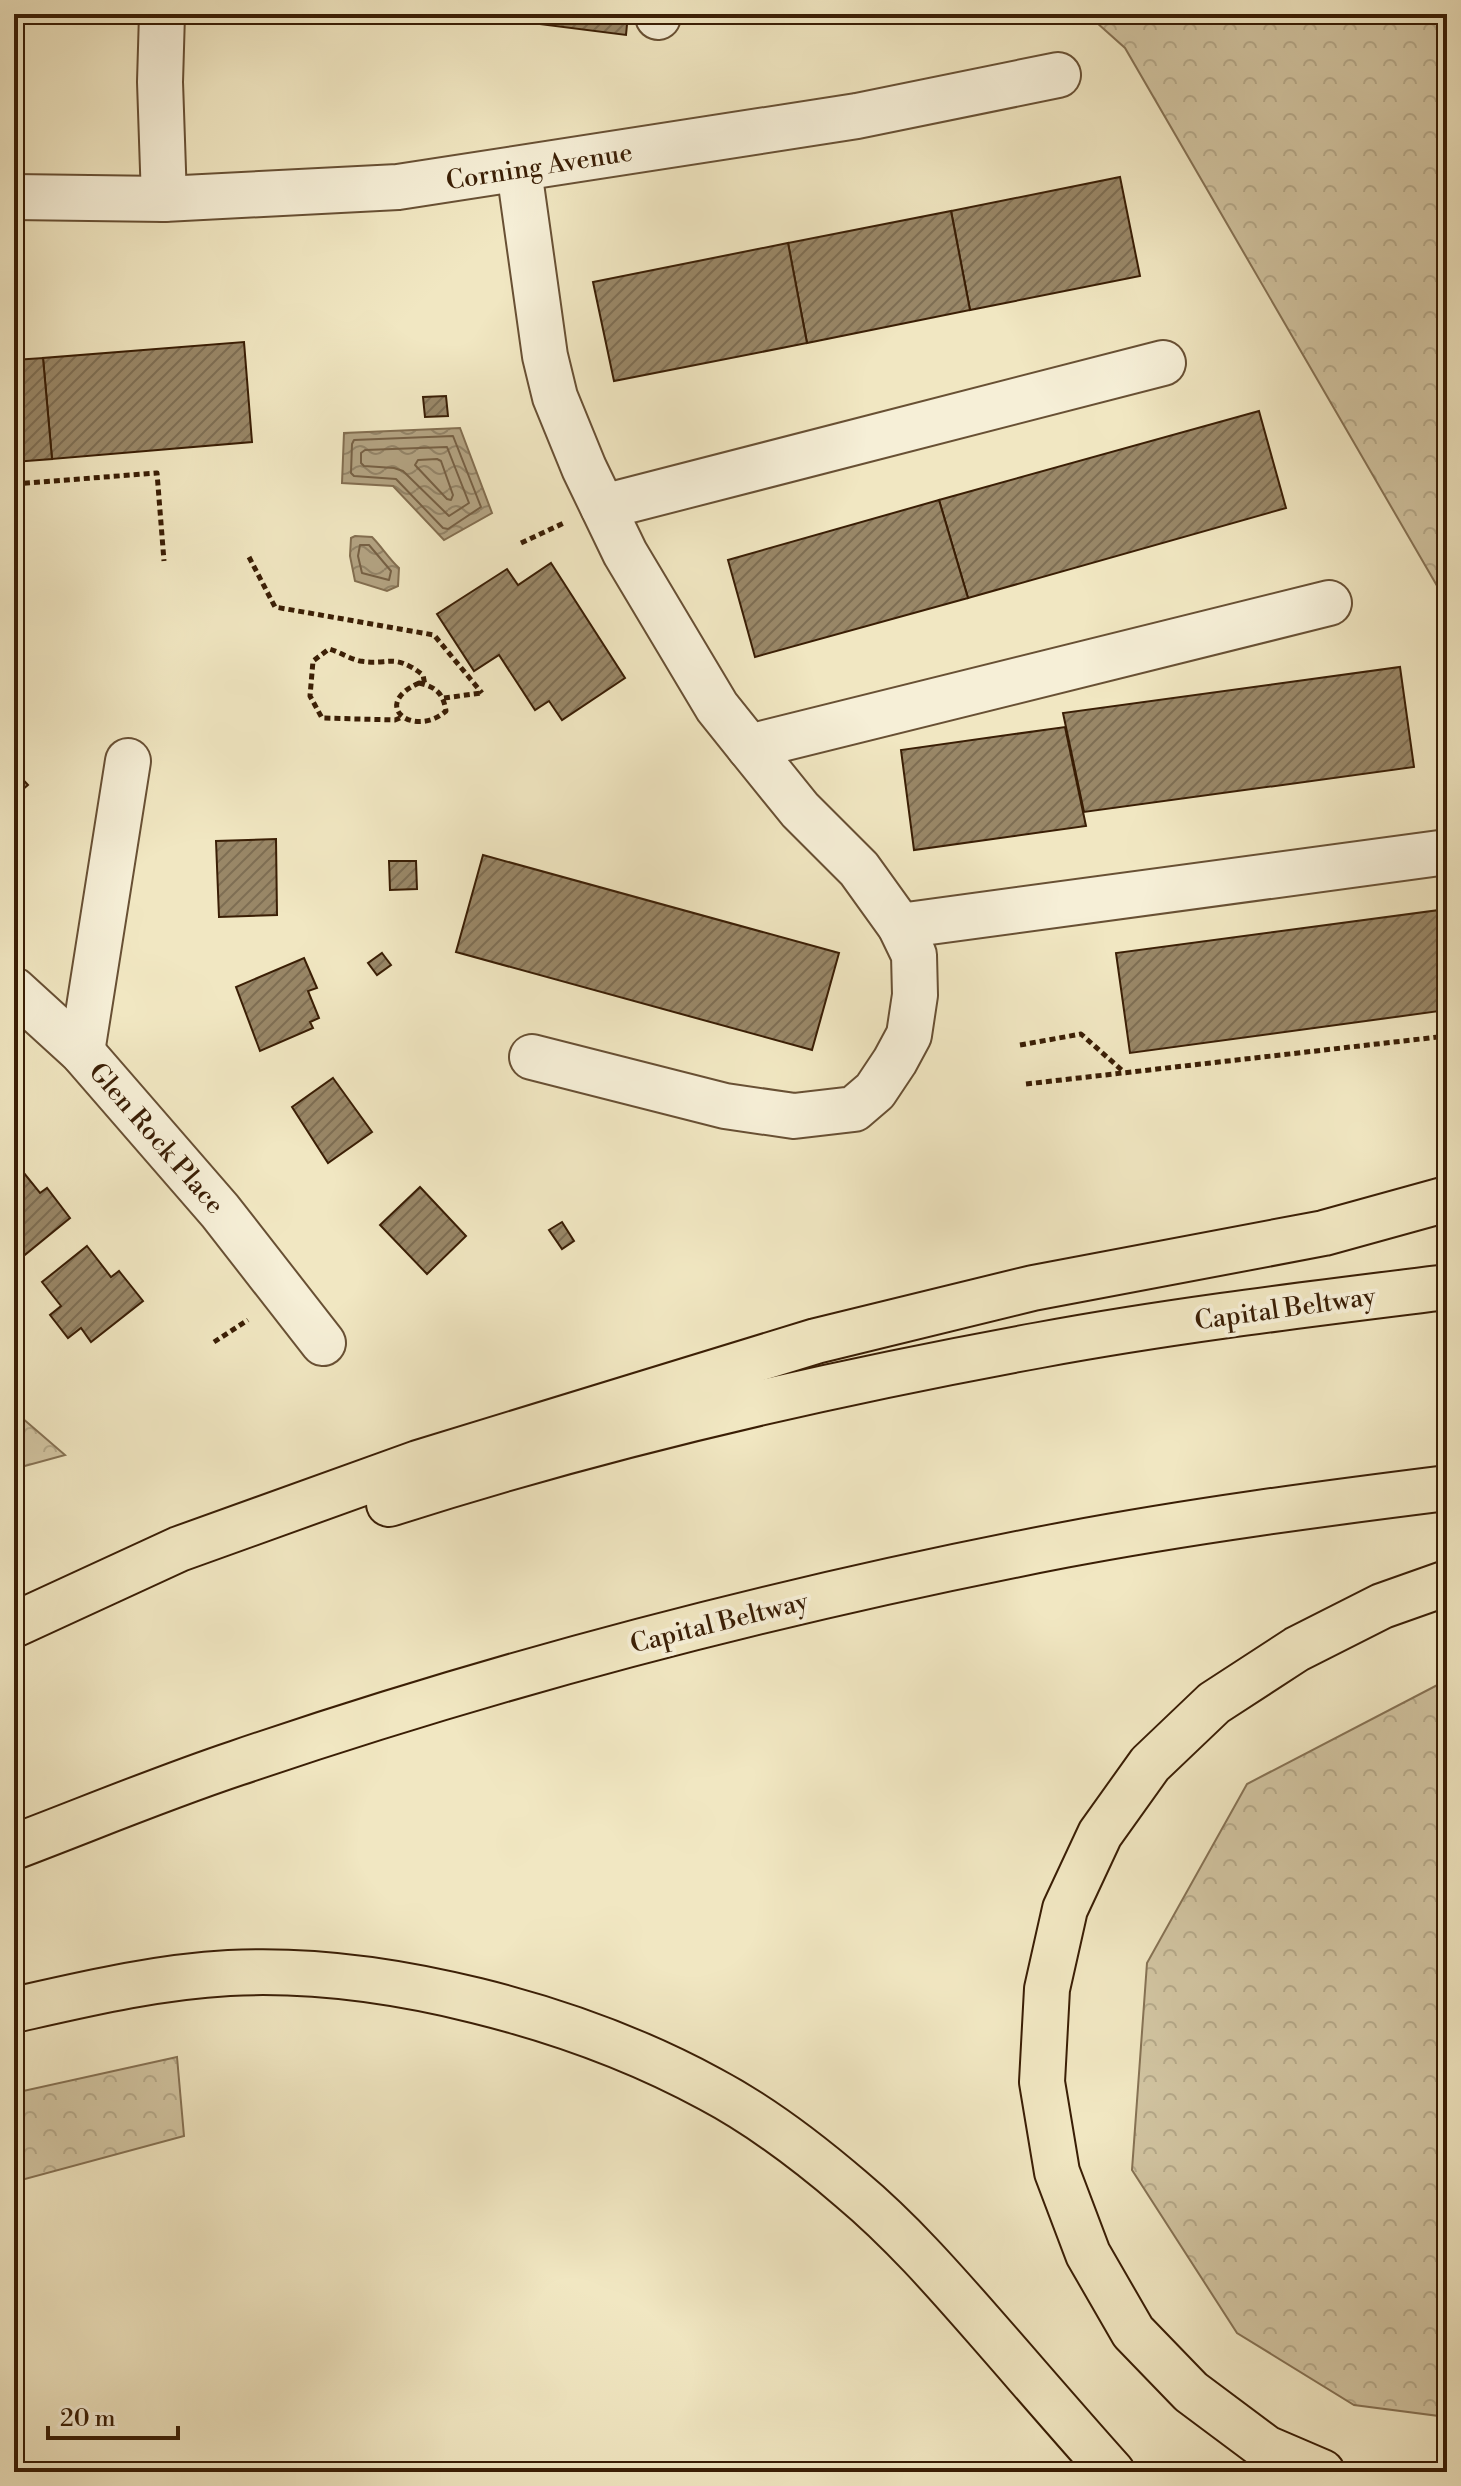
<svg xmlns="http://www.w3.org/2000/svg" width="1461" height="2486" viewBox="0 0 1461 2486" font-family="'Libre Bodoni',serif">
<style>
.forest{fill:url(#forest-crowns);stroke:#867254;stroke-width:2}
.water{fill:url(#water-waves);stroke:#836e50;stroke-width:2}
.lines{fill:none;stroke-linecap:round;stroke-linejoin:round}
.shore{stroke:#766044;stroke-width:2}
.building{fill:url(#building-hatch);stroke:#3a1e05;stroke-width:2}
.minor-casing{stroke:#685034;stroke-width:48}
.highway-casing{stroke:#3a1e05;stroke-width:48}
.path{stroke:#3a1e05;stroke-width:5;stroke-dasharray:6 4;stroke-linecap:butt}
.minor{stroke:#f6efd7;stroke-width:44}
.highway{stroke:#f1e7c2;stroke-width:44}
.labels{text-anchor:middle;stroke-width:8;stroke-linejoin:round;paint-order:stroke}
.street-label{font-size:26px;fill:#3a1e05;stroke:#f6efd7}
</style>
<defs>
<pattern id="forest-crowns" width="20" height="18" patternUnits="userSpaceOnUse" patternTransform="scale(2)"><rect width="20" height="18" fill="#d2c5a2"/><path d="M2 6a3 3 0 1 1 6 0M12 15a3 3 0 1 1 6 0" fill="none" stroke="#b5a98a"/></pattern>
<pattern id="water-waves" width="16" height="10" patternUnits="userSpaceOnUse" patternTransform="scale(2)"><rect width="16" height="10" fill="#b3a382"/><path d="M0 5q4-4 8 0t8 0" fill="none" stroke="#938468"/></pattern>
<pattern id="building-hatch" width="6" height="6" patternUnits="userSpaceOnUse" patternTransform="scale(2)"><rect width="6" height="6" fill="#998767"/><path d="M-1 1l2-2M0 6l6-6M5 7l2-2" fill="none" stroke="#7e6e53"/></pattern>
</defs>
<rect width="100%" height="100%" fill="#f1e7c2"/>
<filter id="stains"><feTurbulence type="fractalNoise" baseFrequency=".0025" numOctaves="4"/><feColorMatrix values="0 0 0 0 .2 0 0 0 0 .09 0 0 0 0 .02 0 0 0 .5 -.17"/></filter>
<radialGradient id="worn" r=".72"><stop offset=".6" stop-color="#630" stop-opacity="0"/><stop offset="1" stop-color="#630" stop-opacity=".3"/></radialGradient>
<g class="forest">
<path d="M1087 14H1447V603L1125 48Z"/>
<path d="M14 1411 65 1455 14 1469Z"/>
<path d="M1447 1680V2417L1354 2405 1237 2333 1132 2170 1147 1963 1247 1784Z"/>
<path d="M177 2057 184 2136 14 2182V2093Z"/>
</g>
<g class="water">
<path d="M460 428 492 513 444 540 393 486 342 483 344 433Z"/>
<path d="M355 536 372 537C382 547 389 559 399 568L398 586 387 591 355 581 350 556 351 538Z"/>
</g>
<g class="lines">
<g class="shore">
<path d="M453 436 481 507 448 529 443 528 396 479 354 476 351 473 352 444 354 440Z"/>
<path d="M447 447 469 503 449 516 403 471 394 468 364 466 361 463V453L365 450Z"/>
<path d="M437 459 441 461 453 495 451 500 447 499 415 465 418 460Z"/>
<path d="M360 545H369L391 571 389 580 362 573 358 556Z"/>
</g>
</g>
<g class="building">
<path d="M460 14H628L626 35Z"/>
<path d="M1120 177 1140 276 970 310 951 211Z"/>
<path d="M951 211 970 310 807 343 788 243Z"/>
<path d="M788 243 807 343 614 381 593 282Z"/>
<path d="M244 342 252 442 52 459 43 358Z"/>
<path d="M43 358 52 459 14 462V360Z"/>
<path d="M446 396 448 416 425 417 423 397Z"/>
<path d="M1259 411 1286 508 968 598 939 500Z"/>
<path d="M939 500 968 598 755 657 728 560Z"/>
<path d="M551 563 625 678 562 720 549 701 535 710 499 655 474 671 437 614 507 569 518 585Z"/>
<path d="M1400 667 1414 767 1084 812 1063 713Z"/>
<path d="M1065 727 1086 826 914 850 901 750Z"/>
<path d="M14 770 28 785 14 797Z"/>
<path d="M276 839 277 915 219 917 216 841Z"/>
<path d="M483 855 839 953 812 1050 456 952Z"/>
<path d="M389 861H416L417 889 390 890Z"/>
<path d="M1447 909V1010L1130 1053 1116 953Z"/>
<path d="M382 953 391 965 377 975 368 963Z"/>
<path d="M304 958 317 988 308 991 319 1018 310 1022 313 1028 260 1051 236 987Z"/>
<path d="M333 1078 372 1132 328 1163 292 1107Z"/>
<path d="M15 1162 40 1193 47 1188 70 1218 21 1258 14 1250Z"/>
<path d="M420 1187 466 1236 427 1274 380 1225Z"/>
<path d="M562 1222 574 1241 562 1249 549 1230Z"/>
<path d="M87 1246 111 1277 119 1271 143 1301 91 1342 81 1328 68 1338 50 1315 61 1306 42 1282Z"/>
</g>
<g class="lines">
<g class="minor-casing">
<g id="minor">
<path d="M162 14 160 82 164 199"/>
<path d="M658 17 659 14"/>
<path d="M519 170 545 356 555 397 584 468 625 553 717 707 749 747 1329 603"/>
<path d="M14 197 164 199 398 187 857 116 1058 75"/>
<path d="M603 507 1163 363"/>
<path d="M900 926 1447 852"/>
<path d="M14 990 82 1052 220 1211 323 1343"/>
<path d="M82 1052 128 761"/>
<path d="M532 1057 725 1106 794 1116 854 1109 875 1091 895 1061 909 1035 915 995 914 955 900 926 859 869 800 810 749 747"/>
</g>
</g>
<g class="highway-casing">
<g id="highway">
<path d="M389 1504C601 1436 821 1385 1040 1345 1175 1320 1311 1304 1447 1287"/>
<path d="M14 1625 179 1549 418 1463 816 1341 1033 1288 1324 1233 1447 1199"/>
<path d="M14 1847C88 1819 162 1788 237 1763 507 1671 784 1599 1064 1545 1191 1521 1319 1504 1447 1488"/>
<path d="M14 2010C85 1994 156 1977 229 1973 382 1965 576 2016 710 2089 761 2116 808 2152 851 2189 900 2230 943 2279 985 2327 1027 2375 1069 2424 1112 2472"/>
<path d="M1322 2472 1266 2448 1191 2392 1133 2332 1088 2254 1057 2172 1042 2082 1047 1989 1065 1909 1100 1834 1150 1764 1214 1703 1297 1649 1382 1606 1447 1583"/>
</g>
</g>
<g class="path">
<path d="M14 484 157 473 164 561"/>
<path d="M521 543 564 523"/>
<path d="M249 557 275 607 434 635 482 693"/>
<path d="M419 683C436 687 443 693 446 711 414 739 369 705 419 683Z"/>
<path d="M444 698 481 693"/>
<path d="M400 718 395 720 322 718 310 696 313 661 329 649C340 652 350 659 360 661 389 666 393 652 423 675L425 685"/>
<path d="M1020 1045 1081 1034 1124 1072"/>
<path d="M1026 1084 1447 1036"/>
<path d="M214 1342 248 1320"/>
</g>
<use href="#minor" class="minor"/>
<use href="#highway" class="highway"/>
</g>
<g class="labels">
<g class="street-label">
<text transform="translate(539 166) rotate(-9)" y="9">Corning Avenue</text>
<text transform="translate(157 1138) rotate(49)" y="9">Glen Rock Place</text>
<text transform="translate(1285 1308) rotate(-8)" y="9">Capital Beltway</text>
<text transform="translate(719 1622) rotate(-14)" y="9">Capital Beltway</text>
</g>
</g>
<rect width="1461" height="2486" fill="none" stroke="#f1e7c2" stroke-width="48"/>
<rect x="16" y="16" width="1429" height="2454" fill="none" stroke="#3a1e05" stroke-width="4"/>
<rect x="24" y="24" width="1413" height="2438" fill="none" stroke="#3a1e05" stroke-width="2"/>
<path d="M48 2426v12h130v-12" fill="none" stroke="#3a1e05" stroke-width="4"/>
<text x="60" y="2426" font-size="24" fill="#3a1e05" stroke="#f6efd7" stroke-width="6" paint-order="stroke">20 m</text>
<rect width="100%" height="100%" filter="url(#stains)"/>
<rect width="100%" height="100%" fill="url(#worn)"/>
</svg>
